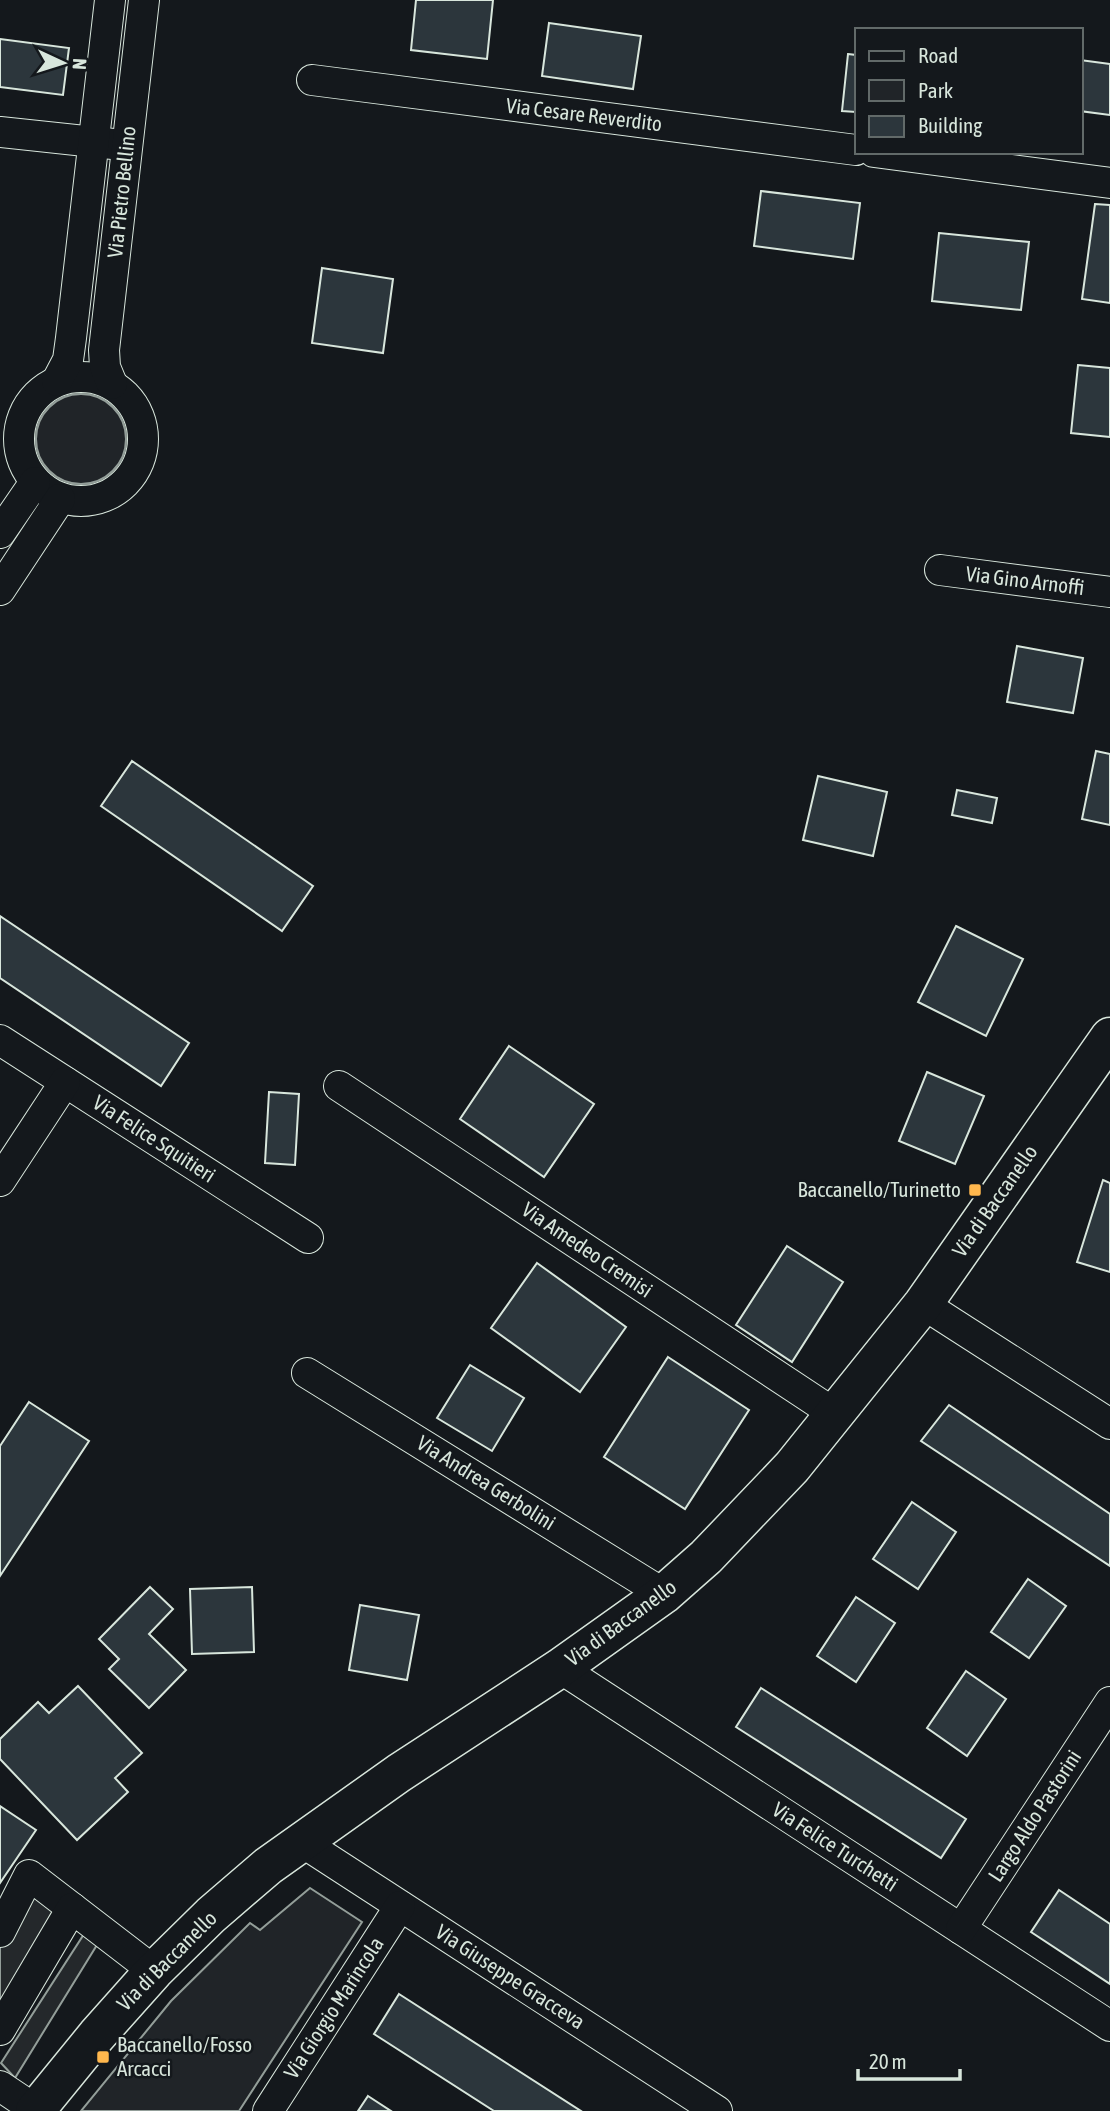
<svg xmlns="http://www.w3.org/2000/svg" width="1110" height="2111" viewBox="0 0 1110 2111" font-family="'Asap Condensed',sans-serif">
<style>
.green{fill:#202428;stroke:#939e99;stroke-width:2}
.parking{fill:#24282b;stroke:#939e99;stroke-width:2}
.building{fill:#2c363c;stroke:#d8e6dc;stroke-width:2}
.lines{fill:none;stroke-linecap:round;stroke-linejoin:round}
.street-casing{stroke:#d8e6dc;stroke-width:32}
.secondary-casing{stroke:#d8e6dc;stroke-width:41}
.street{stroke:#14181c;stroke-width:30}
.secondary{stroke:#14181c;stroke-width:38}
.poi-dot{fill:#ffb74d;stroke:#14181c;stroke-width:2.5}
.labels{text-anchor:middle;stroke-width:5;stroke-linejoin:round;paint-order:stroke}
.street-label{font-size:21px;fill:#d8e6dc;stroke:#14181c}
.poi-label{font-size:21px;fill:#d8e6dc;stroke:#14181c;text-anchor:end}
</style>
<rect width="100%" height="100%" fill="#14181c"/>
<g class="green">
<circle cx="81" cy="439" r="45"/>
<path d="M310 1888 362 1922 239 2111H81L171 2001 250 1923 260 1930Z"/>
</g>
<g class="parking">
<path d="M33 1890 56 1906 0 2006V1946Z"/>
<path d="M86 1931 100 1940 15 2078 1 2063Z"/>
</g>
<g class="building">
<path d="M416 0H493L487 59 411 50Z"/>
<path d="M549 23 641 36 633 89 542 76Z"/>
<path d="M0 39 69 48 63 95 0 87Z"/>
<path d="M848 54 856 55V112L842 111Z"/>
<path d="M1080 60 1110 64V115L1080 111Z"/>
<path d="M761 191 860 203 853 259 754 246Z"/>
<path d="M1095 204 1110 205V303L1082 299Z"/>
<path d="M939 233 1029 242 1021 310 932 301Z"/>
<path d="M322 268 393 279 383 353 312 343Z"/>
<path d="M1078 365 1110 368V437L1071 433Z"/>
<path d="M1017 646 1083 658 1073 713 1007 702Z"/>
<path d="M1096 751 1110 754V825L1082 819Z"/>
<path d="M132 761 313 886 282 931 101 806Z"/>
<path d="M818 776 887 792 873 856 803 840Z"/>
<path d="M957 790 997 798 992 823 952 815Z"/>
<path d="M0 916 189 1043 161 1086 0 978Z"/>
<path d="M956 926 1023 959 986 1036 918 1002Z"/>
<path d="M509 1046 594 1104 544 1177 460 1119Z"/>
<path d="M927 1072 984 1096 955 1164 899 1141Z"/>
<path d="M269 1092 299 1094 295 1165 265 1163Z"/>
<path d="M1103 1180 1110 1183V1272L1077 1262Z"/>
<path d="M787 1246 843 1282 792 1362 736 1325Z"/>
<path d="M537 1263 626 1327 580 1392 491 1328Z"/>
<path d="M668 1357 749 1410 685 1509 604 1457Z"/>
<path d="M470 1365 524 1398 492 1451 437 1418Z"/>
<path d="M29 1402 89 1441 0 1576V1446Z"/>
<path d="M949 1405 1110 1514V1566L921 1441Z"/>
<path d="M912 1502 956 1532 918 1589 873 1559Z"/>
<path d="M1028 1579 1066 1606 1029 1658 991 1632Z"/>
<path d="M150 1587 173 1609 149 1634 186 1670 149 1708 109 1669 119 1659 99 1639Z"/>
<path d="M252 1587 254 1652 192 1654 190 1589Z"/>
<path d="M856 1597 895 1623 856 1682 817 1656Z"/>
<path d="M360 1605 419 1615 407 1680 349 1670Z"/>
<path d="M966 1671 1006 1699 967 1756 927 1728Z"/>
<path d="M78 1686 142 1753 115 1778 128 1792 77 1840 0 1759V1739L38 1702 49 1713Z"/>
<path d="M761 1688 966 1819 941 1858 736 1727Z"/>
<path d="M0 1806 36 1830 0 1883Z"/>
<path d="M1059 1890 1110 1924V1984L1031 1932Z"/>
<path d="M399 1994 581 2111H494L374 2034Z"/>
<path d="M368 2096 391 2111H358Z"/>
</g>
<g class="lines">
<g class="street-casing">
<g id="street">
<path d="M312 80 856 150"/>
<path d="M0 132 113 144"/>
<path d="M874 152 1110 183"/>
<circle cx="81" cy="439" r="62"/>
<path d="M57 381 68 360 71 338 110 0"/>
<path d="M112 384 105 367 104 350 144 0"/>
<path d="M0 533 35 482"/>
<path d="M940 570 1110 592"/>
<path d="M0 590 60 499"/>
<path d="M0 1040 308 1238"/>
<path d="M339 1086 835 1414"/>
<path d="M0 1181 65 1082"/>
<path d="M923 1304 1110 1424"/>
<path d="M307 1373 664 1594"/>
<path d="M560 1668 1110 2026"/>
<path d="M302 1842 717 2111"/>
<path d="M961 1929 1110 1702"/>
<path d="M0 1932 29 1875 72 1908"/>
<path d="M0 2030 72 1908 154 1971"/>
<path d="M0 2086 36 2110"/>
<path d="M268 2111 400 1906"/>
</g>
</g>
<g class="secondary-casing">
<path id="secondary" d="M35 2111 97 2035 154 1971 211 1915 268 1866 399 1773 560 1668 664 1594 706 1557 792 1467 923 1304 1110 1037"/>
</g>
<use href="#street" class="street"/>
<use href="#secondary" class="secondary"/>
</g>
<g class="poi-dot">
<rect x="968" y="1183" width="14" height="14" rx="3.5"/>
<rect x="96" y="2050" width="14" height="14" rx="3.5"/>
</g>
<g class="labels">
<g class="street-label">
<text transform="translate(584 115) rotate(7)" y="7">Via Cesare Reverdito</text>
<text transform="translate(122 192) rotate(-84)" y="7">Via Pietro Bellino</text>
<text transform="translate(1025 581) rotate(7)" y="7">Via Gino Arnoffi</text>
<text transform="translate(154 1139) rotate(33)" y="7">Via Felice Squitieri</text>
<text transform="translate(995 1201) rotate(-55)" y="7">Via di Baccanello</text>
<text transform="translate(587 1250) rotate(34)" y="7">Via Amedeo Cremisi</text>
<text transform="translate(486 1483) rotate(32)" y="7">Via Andrea Gerbolini</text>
<text transform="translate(621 1623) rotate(-36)" y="7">Via di Baccanello</text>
<text transform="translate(1035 1816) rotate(-57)" y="7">Largo Aldo Pastorini</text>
<text transform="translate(835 1847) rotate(33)" y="7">Via Felice Turchetti</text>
<text transform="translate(167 1961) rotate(-45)" y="7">Via di Baccanello</text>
<text transform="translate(510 1977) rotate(33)" y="7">Via Giuseppe Gracceva</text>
<text transform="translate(334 2008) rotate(-57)" y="7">Via Giorgio Marincola</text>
</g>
<g class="poi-label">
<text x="961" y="1197">Baccanello/Turinetto</text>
<text x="117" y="2052" text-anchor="start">Baccanello/Fosso<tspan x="117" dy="24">Arcacci</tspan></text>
</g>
</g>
<rect x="855" y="28" width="228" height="126" fill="#14181c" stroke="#626a69" stroke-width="2"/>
<rect x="869" y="51" width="35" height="10" fill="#14181c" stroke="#626a69" stroke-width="2"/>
<text x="918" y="63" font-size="21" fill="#d8e6dc">Road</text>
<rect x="869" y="80" width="35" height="21" fill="#202428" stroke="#626a69" stroke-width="2"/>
<text x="918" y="98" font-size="21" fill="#d8e6dc">Park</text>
<rect x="869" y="116" width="35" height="21" fill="#2c363c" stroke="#626a69" stroke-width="2"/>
<text x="918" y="133" font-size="21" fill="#d8e6dc">Building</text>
<g transform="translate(63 63) rotate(94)" stroke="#14181c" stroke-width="5" paint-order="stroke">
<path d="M0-5L12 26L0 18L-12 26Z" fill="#d8e6dc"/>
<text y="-10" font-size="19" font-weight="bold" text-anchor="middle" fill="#d8e6dc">N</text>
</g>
<path d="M858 2069v10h102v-10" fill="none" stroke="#d8e6dc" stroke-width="3.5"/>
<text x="869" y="2069" font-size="21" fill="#d8e6dc" stroke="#14181c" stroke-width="5" paint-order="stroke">20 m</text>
</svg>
